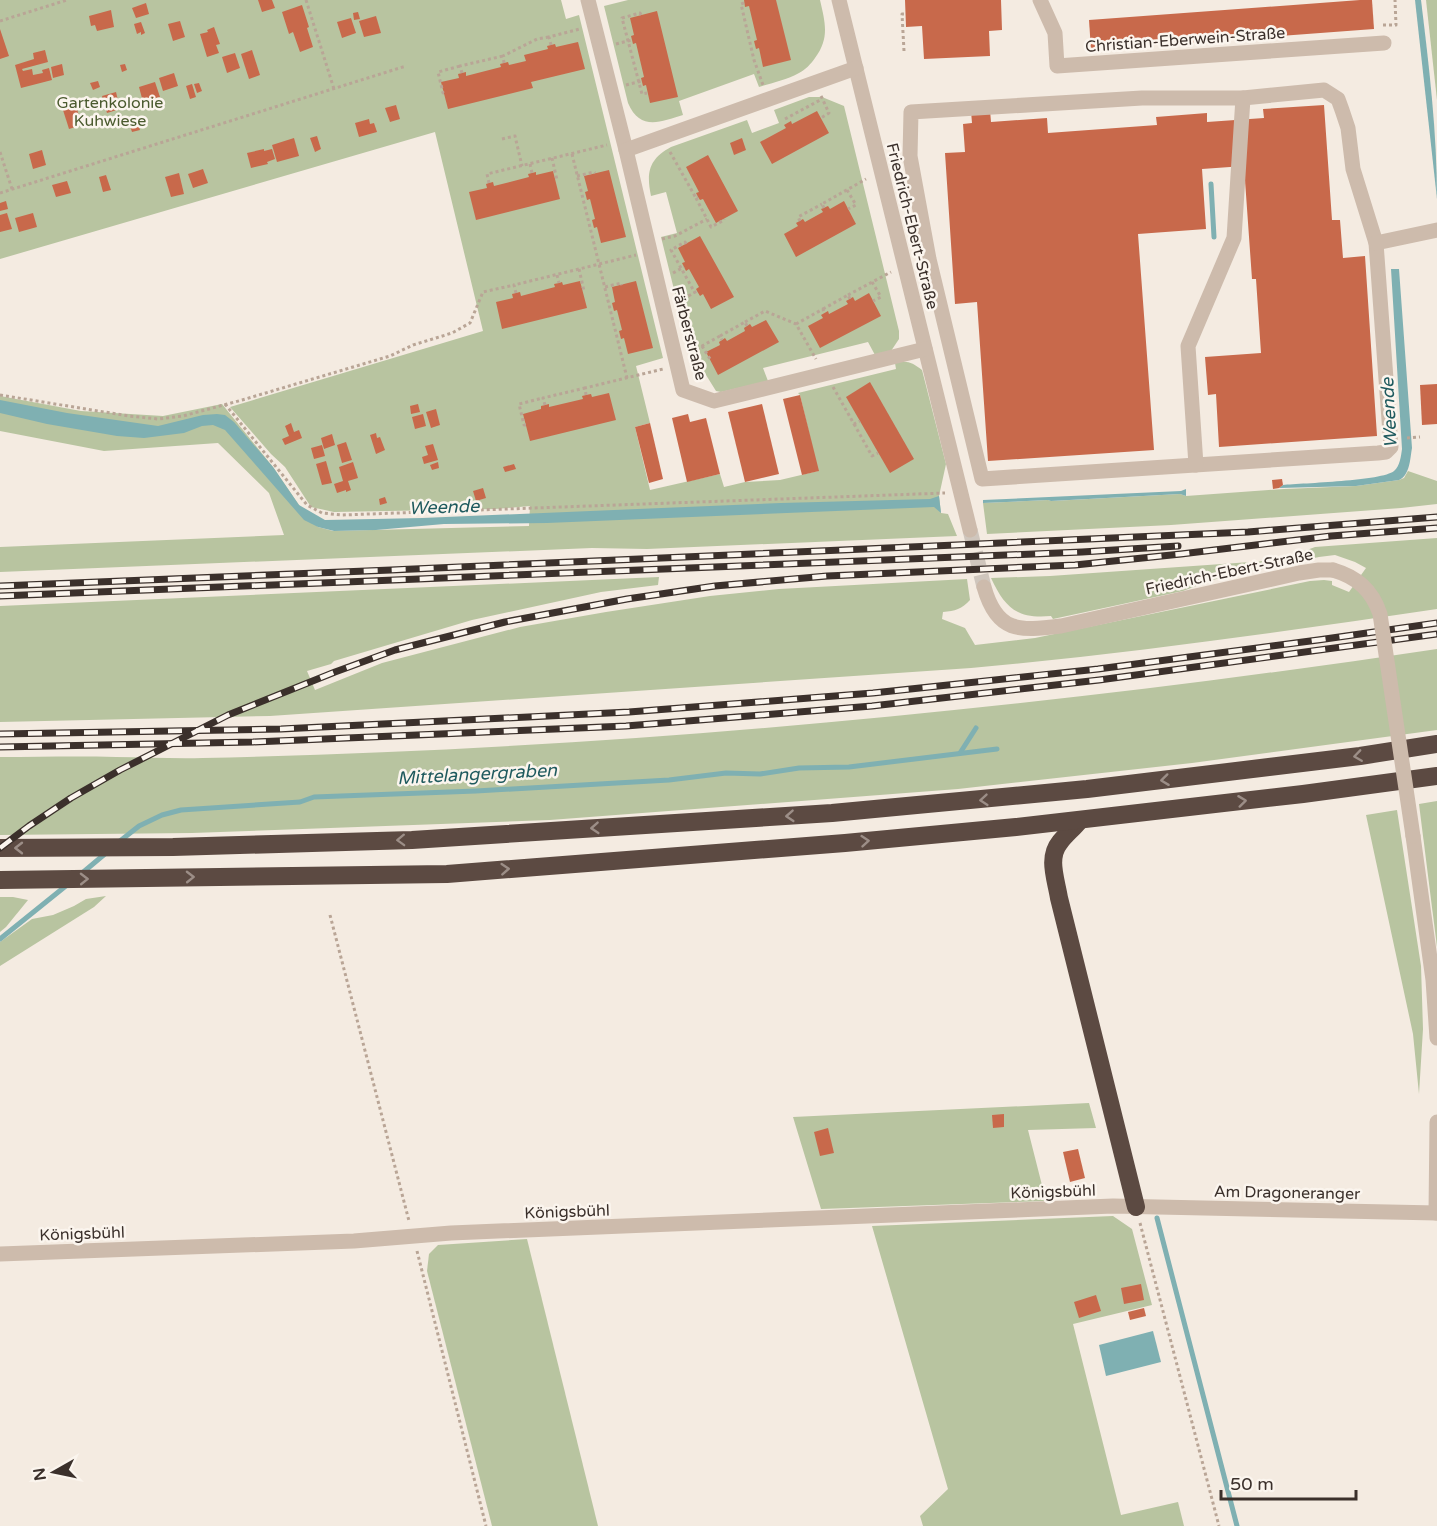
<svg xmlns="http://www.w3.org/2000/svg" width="1437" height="1526" viewBox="0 0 1437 1526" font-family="'Varela Round',sans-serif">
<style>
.green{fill:#b8c4a0}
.water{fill:#7fb0b2}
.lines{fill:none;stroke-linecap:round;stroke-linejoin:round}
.stream{stroke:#7fb0b2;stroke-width:5}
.building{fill:#c8694b}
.minor-tunnel{stroke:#cfc6bd;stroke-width:15;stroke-dasharray:15 8;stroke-linecap:butt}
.path{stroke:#b9a596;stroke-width:3;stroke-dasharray:3 3;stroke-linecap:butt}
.minor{stroke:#cdbbac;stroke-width:15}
.highway{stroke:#5c4a42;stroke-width:18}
.rail-casing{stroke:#3b302b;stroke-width:7}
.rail{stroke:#fbf5ee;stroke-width:4.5;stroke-dasharray:14;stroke-linecap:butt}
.minor-bridge{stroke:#cdbbac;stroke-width:15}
.oneway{stroke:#9c8e87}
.labels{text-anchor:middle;stroke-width:5;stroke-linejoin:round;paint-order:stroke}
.street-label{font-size:16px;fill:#3b302b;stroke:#fbf5ee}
.park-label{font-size:16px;fill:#4a5a2e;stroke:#fbf5ee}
.water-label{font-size:18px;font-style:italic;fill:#1f5a5e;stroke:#fbf5ee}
</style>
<rect width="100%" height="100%" fill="#f4ebe1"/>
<g class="green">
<path d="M0 0H561L566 19 579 15 663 358 636 366 650 423 635 427 650 490 720 474 724 487 745 482 780 480 818 471 800 395 798 393 896 369 895 363C907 360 912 362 922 370L946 464 939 496 941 513 948 514 957 536 647 549 592 548 0 572V547L284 535 269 493 218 443 104 451 0 431V396L81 411 163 416 222 404 273 467 299 505 318 527 333 531 529 526 530 506 495 509 334 512 311 507 285 467 271 454 230 407 483 331 435 132 0 259Z"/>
<path d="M628 0H820C825 22 830 38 815 58 811 64 805 70 799 73 787 80 771 83 759 87L754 74 679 101 683 115C660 122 640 131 628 103L604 6Z"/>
<path d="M1426 0H1437V100Z"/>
<path d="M809 97H822L844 106 899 331V339L891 351 875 355 868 342 763 368 768 381 721 392 716 391 688 346 661 237 677 233 666 192 651 196C646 172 649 159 671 147L747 120 752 133 779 123 774 110Z"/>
<path d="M1408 471 1437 481V504L1401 508 1171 525 987 534 983 503 1048 500 1052 501 1180 494 1186 496 1284 489 1356 486 1399 480 1404 478Z"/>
<path d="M1437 538V609C1282 632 1127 654 971 668L270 716 0 722V606L659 577 658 585 601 592 472 620 334 661 331 664 307 671 315 690 382 663 520 627 606 612 710 596 779 589 967 579 970 600C962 609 955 611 943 612L942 619 965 628 975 645 1035 638 1310 581 1324 580 1332 581V585L1349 592 1366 568 1355 562 1335 555 1319 557 1212 580 1183 591 1053 619 1051 616C1017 619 1005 608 991 578L1050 576 1280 560 1315 547Z"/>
<path d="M1437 649V730L1192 763 958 789 550 820 192 833 0 835V757C39 757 77 756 116 757 145 757 174 759 203 758 616 749 1028 710 1437 649Z"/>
<path d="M1437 801V947L1419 804Z"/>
<path d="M1397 810 1421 966 1423 1029 1419 1094 1413 1034 1366 815Z"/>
<path d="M106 896 94 907 0 966V942L32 919 53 915 74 906 86 899Z"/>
<path d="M0 897H13L28 900 6 927 0 932Z"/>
<path d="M1089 1103 1096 1128 1028 1130 1046 1201 821 1209 793 1117Z"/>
<path d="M1113 1216 1132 1229 1152 1305 1073 1324 1121 1515 1178 1502 1184 1526H923L920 1516 948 1489 872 1226Z"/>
<path d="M527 1239 598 1526H492L427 1271 429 1254 438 1245Z"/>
</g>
<g class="water">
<path d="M1415 0H1421C1429 66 1437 132 1437 199Z"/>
<path d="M1391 269H1399L1412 448C1410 459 1410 475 1399 480L1356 486 1279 488 1283 485C1303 483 1382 481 1394 471 1400 466 1401 456 1402 449Z"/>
<path d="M0 400 67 413 158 426 203 415 217 414 225 415 234 422 273 467 299 505 325 520 422 518 781 503 930 499 939 496 941 513 934 507 547 523 444 524 376 530 334 531 318 527 304 520 225 430 213 425 202 426 184 433 144 438 117 436 47 424 0 413Z"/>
<path d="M1186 489V496L1180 494 1051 501 1048 500 983 503V500L1181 491Z"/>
<path d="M1153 1331 1161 1362 1106 1376 1099 1345Z"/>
</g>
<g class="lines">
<g class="stream">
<path d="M1211 184 1214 237"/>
<path d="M960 753 976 728"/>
<path d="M120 841 139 826 162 815 181 810 300 802 314 797 476 791 669 780 726 773 760 774 799 768 849 767 997 749"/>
<path d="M81 874 106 853"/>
<path d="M0 939 67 885"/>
<path d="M1157 1218 1237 1526"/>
</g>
</g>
<g class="building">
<path d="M258 0H272L275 8 262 12Z"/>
<path d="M744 0H776L791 60 763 67 759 48 756 49 754 41 757 40 749 6 745 7Z"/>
<path d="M905 0H1001L1002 30 989 31 990 56 924 59 922 26 906 27Z"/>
<path d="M1360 0H1372L1374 29 1091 50 1089 20Z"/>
<path d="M146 3 149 14 136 18 132 8Z"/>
<path d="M302 5 309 27 307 28 313 47 300 52 293 32 289 34 282 12Z"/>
<path d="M111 10 114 27 97 31 95 25 91 26 89 16Z"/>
<path d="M657 11 678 97 650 103 646 85 643 86 641 78 644 77 636 43 633 44 631 36 634 35 630 18Z"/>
<path d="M358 12 360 19 354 20 353 13Z"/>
<path d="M376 16 381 33 364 37 359 21Z"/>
<path d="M351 18 356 33 342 38 337 22Z"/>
<path d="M180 21 185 37 173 41 168 24Z"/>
<path d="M141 22 145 33 141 35V32L137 34 134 24Z"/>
<path d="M214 27 220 44 216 45 219 53 207 57 200 34 208 32 207 30Z"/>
<path d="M0 29 9 56 0 59Z"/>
<path d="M578 42 585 69 531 82 533 88 448 109 441 82 459 78 458 74 466 72V76L501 67 500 64 508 62 509 65 526 61 524 55 548 49 547 46 555 44 556 47Z"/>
<path d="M45 50 48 62 22 69 23 71 32 69 33 75 43 73 42 70 49 68 52 80 21 88 15 65 34 59 33 53Z"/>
<path d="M252 50 260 75 249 79 241 54Z"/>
<path d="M235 53 240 68 227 73 222 57Z"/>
<path d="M62 64 64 75 53 78 51 67Z"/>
<path d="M125 64 127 70 122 72 120 65Z"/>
<path d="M174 73 178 86 163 91 159 78Z"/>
<path d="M98 81 100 87 93 90 90 83Z"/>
<path d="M155 82 160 97 143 102 139 87Z"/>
<path d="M199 83 202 91 197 93 194 84Z"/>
<path d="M192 84 196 97 190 99 186 86Z"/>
<path d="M116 92 120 109 107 113 102 96Z"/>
<path d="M396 105 400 119 390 122 385 108Z"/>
<path d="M1324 105 1332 220H1340L1343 258 1365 256 1377 436 1219 447 1216 394 1208 395 1205 357 1261 353 1256 279H1252L1244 166 1202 169 1206 229 1138 234 1154 450 988 461 977 302 955 304 945 153 965 152 963 124 972 123 971 111 990 110 991 122 1047 118 1048 133 1157 125 1156 117 1207 113V122L1264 118 1263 109Z"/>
<path d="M76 106 82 125 69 129 63 110Z"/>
<path d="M817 111 829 133 772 164 760 142 786 128 784 125 791 121 792 124Z"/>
<path d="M369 119 370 124 374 123 377 132 359 137 355 123Z"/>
<path d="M137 121 140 130 132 132 129 123Z"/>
<path d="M317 136 321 149 315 152 310 138Z"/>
<path d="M294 138 299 156 277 162 272 145Z"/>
<path d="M742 138 746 150 734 155 730 143Z"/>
<path d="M264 149V151L272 149 275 159 267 162 268 164 251 168 247 153Z"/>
<path d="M42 150 46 165 33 169 29 154Z"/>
<path d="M708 155 738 211 716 223 703 199 700 200 698 197 696 193 699 192 686 167Z"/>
<path d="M203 169 208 183 193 188 188 174Z"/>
<path d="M609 170 626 237 601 243 597 227 594 228 592 220 595 219 590 199 587 200 585 192 588 191 584 176Z"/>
<path d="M553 171 560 199 476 220 469 192 487 188 486 184 489 183 493 182 494 186 529 177 528 174 536 172V175Z"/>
<path d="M179 173 184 194 171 197 165 177Z"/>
<path d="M106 175 111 190 103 192 99 177Z"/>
<path d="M67 181 71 193 56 197 52 185Z"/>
<path d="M6 201 8 209 0 211V203Z"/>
<path d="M844 201 856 224 796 257 784 234 798 226 796 223 803 219 805 222 823 212 821 209 828 206 830 209Z"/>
<path d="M7 213 12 229 0 232V215Z"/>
<path d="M33 213 37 227 19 232 15 218Z"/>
<path d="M700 236 734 297 711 309 703 294 700 296 697 291 696 289 699 287 689 269 686 271 682 263 685 262 678 248Z"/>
<path d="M580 281 587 308 502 329 496 302 513 298 512 294 520 292 521 296 555 287 554 284 559 283 562 282 563 285Z"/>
<path d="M636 281 653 348 628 354 624 338 621 339 619 331 622 330 617 310 614 311 612 303 615 302 612 287Z"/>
<path d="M869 293 881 316 820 348 808 326 823 318 821 315 828 311 829 314 848 304 846 301 853 297 855 301Z"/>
<path d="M766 320 779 342 718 375 706 352 720 345 719 342 725 338 727 341 745 331 744 328 750 324 752 327Z"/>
<path d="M870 382 914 459 890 473 846 397Z"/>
<path d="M1437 384V424L1422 425 1420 385Z"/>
<path d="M609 393 616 420 530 441 523 414 541 409V406L549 404V407L583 399 582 396 586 395 591 394 592 397Z"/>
<path d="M800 395 819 471 802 475 783 399Z"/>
<path d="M418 404 420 412 411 414 410 406Z"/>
<path d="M762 404 779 474 745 482 728 412Z"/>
<path d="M436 409 440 425 431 428 426 412Z"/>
<path d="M423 414 426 426 415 429 412 417Z"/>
<path d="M688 414 690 422 706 418 720 474 687 482 672 418Z"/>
<path d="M291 423 294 432 299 430 302 438 285 445 282 439 289 436 285 426Z"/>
<path d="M650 423 663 479 649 483 635 427Z"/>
<path d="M376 433 377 438 380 437 385 450 376 454 370 435Z"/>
<path d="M332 434 335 445 324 449 321 438Z"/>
<path d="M346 442 352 460 342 463 337 445Z"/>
<path d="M433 444 438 460 424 464 422 457 428 455 425 446Z"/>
<path d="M322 445 325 456 314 459 311 448Z"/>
<path d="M326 461 332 483 322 485 316 464Z"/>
<path d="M353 462 358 478 348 481 351 490 346 492V490L337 493 334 484 343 481 339 467Z"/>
<path d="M438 462 439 468 432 470 430 465Z"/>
<path d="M514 464 516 469 505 472 503 467Z"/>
<path d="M1282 479 1283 485 1279 488 1273 489 1272 480Z"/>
<path d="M483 488 486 498 476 501 473 491Z"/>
<path d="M385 497 387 503 380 505 379 499Z"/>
<path d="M1004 1114V1127L993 1128 992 1115Z"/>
<path d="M828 1128 834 1153 820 1156 814 1132Z"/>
<path d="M1078 1149 1085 1178 1070 1182 1063 1152Z"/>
<path d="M1141 1284 1144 1300 1124 1304 1121 1288Z"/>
<path d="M1096 1295 1101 1311 1079 1318 1074 1302Z"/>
<path d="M1144 1308 1146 1316 1130 1320 1128 1312Z"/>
</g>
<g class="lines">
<path class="minor-tunnel" d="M970 530 984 587"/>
<g class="path">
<path d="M306 0 334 89"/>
<path d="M744 3 741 4 754 60 763 85"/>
<path d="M641 15 640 13 622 18 642 94 647 93"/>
<path d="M0 21 67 0"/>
<path d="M1383 25H1396L1395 0"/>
<path d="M616 44 632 40"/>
<path d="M551 45 549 37 580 29"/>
<path d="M904 51 902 14H906"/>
<path d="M504 63 503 56 537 39 549 37"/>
<path d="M462 73 460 66 503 56"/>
<path d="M626 85 642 81"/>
<path d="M444 93H443L438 72 460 66"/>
<path d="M821 96 829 113 821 118"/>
<path d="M785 119 822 99"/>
<path d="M502 139 515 136 522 166"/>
<path d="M0 152 12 189"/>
<path d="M670 152 696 198 698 197"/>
<path d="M572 154 627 378"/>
<path d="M552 158 557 180 556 181"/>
<path d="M530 164 532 173"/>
<path d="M577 176 594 172 595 173"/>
<path d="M489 183 487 174 607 145"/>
<path d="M847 190 856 205 848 209"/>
<path d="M0 193 406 66"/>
<path d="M696 198 711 227 724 220V219"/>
<path d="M824 208 822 204 866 179"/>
<path d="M800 221 798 217 822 204"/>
<path d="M662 239 675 236 707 219"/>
<path d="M686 244 685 242 671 250 695 293"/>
<path d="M579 269 584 291 583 292"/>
<path d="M673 273 684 267"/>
<path d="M557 275 559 283"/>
<path d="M872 282 881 297 873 301"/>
<path d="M605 287 621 283 622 285"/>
<path d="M516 293 514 285 636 255"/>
<path d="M848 295 891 272"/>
<path d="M678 302 697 291"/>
<path d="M823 309 848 295 850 299"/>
<path d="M745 322 765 311 796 324 816 359"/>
<path d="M796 324 823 309 824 313"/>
<path d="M720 336 745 322 747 326"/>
<path d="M702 346 710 359"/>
<path d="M691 352 720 336 722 340"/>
<path d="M833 387 854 424 860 421"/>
<path d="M0 395 129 416 158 419 183 416 242 400 390 356 413 345 452 333 470 323 483 292 514 285"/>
<path d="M586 395 585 388 663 369"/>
<path d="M225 404 307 505 322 513 342 515 945 493"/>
<path d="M545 405 543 398 585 388"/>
<path d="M854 424 872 456 878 453"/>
<path d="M526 425H524L519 404 543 398"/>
<path d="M1407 438 1420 437"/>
<path d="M330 915 409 1221"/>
<path d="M1140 1223 1219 1526"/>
<path d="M417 1251 486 1526"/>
</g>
<g class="minor">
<path d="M588 0 626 150"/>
<path d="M839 0 970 530"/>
<path d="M1040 0 1055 33 1057 66 1384 43"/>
<path d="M856 68 626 150 683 390 714 401 925 349"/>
<path d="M1324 90 1338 99 1342 110 1348 128 1353 169 1376 243 1391 447 1386 452 1378 453 982 479 929 259 910 156 911 112 1142 98H1243Z"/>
<path d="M1376 243 1437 230"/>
<path d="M1196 465 1188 346 1234 238 1243 98"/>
<path d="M984 587C997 633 1019 631 1061 626L1299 573 1319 570H1333"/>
<path d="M1413 836 1433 980 1437 1038"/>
<path d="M1436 1213 1437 1122"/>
<path d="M0 1254 354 1241 451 1233 1113 1206 1437 1213"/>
</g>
<g class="highway">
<path d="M1080 820C1074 828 1066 834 1060 842 1047 858 1056 879 1059 898L1136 1207"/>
<path d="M0 848 173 847 412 840 832 813 1087 789 1360 756 1437 744"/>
<path d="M0 880 447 874 845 843 1016 827 1303 794 1437 776"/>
</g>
<g class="rail-casing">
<g id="rail">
<path d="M0 586 391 570 1248 532 1437 517"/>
<path d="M0 596 1082 552 1178 546"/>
<path d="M0 734 281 729 629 712 873 693 1098 669 1318 640 1437 623"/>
<path d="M0 747 253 742 626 726 872 706 1099 680 1437 634"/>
<path d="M0 848 29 826 71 798 120 770 228 715 335 672 395 650 505 622 627 599 715 586 827 576 1075 565 1181 554 1331 536 1437 528"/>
</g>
</g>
<use href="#rail" class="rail"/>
<path class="minor-bridge" d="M1333 570C1357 577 1372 590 1380 614L1413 836"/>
</g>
<defs><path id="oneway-chevron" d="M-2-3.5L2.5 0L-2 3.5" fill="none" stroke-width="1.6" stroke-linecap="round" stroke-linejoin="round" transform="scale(1.5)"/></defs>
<g class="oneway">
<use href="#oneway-chevron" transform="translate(1358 756) rotate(172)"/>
<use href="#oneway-chevron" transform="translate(1165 780) rotate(173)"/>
<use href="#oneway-chevron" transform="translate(984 800) rotate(175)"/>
<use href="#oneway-chevron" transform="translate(1242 801) rotate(-7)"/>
<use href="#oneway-chevron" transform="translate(790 816) rotate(176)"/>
<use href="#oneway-chevron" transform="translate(595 828) rotate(176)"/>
<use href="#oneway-chevron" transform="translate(401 840) rotate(178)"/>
<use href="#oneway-chevron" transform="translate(865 841) rotate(-5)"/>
<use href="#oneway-chevron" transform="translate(19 848) rotate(180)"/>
<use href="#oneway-chevron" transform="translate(505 869) rotate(-4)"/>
<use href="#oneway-chevron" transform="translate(190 877) rotate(-1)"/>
<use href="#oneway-chevron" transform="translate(84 879) rotate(-1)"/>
</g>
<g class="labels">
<g class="street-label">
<text transform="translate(1185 39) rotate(-4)" y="6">Christian-Eberwein-Straße</text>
<text transform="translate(913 226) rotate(76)" y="6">Friedrich-Ebert-Straße</text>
<text transform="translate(690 333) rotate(75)" y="6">Färberstraße</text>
<text transform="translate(1229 571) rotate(-12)" y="6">Friedrich-Ebert-Straße</text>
<text transform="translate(1053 1191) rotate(-2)" y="6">Königsbühl</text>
<text transform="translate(1287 1192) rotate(1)" y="6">Am Dragoneranger</text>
<text transform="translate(567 1211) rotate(-2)" y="6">Königsbühl</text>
<text transform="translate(82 1233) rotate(-2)" y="6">Königsbühl</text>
</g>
<g class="park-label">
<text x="110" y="108">Gartenkolonie<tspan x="110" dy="18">Kuhwiese</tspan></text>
</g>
<g class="water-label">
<text transform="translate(1389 413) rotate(-93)" y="6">Weende</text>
<text transform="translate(444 507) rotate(-2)" y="6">Weende</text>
<text transform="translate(477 774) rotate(-3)" y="6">Mittelangergraben</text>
</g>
</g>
<g transform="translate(54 1472) rotate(261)" stroke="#fbf5ee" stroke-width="4.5" paint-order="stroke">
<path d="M0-4.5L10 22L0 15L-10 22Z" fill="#3b302b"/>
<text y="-9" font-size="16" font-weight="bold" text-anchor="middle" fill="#3b302b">N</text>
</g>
<path d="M1221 1490v9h135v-9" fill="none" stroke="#3b302b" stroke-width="3"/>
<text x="1230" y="1490" font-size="18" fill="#3b302b" stroke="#fbf5ee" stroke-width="4.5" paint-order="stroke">50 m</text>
</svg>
